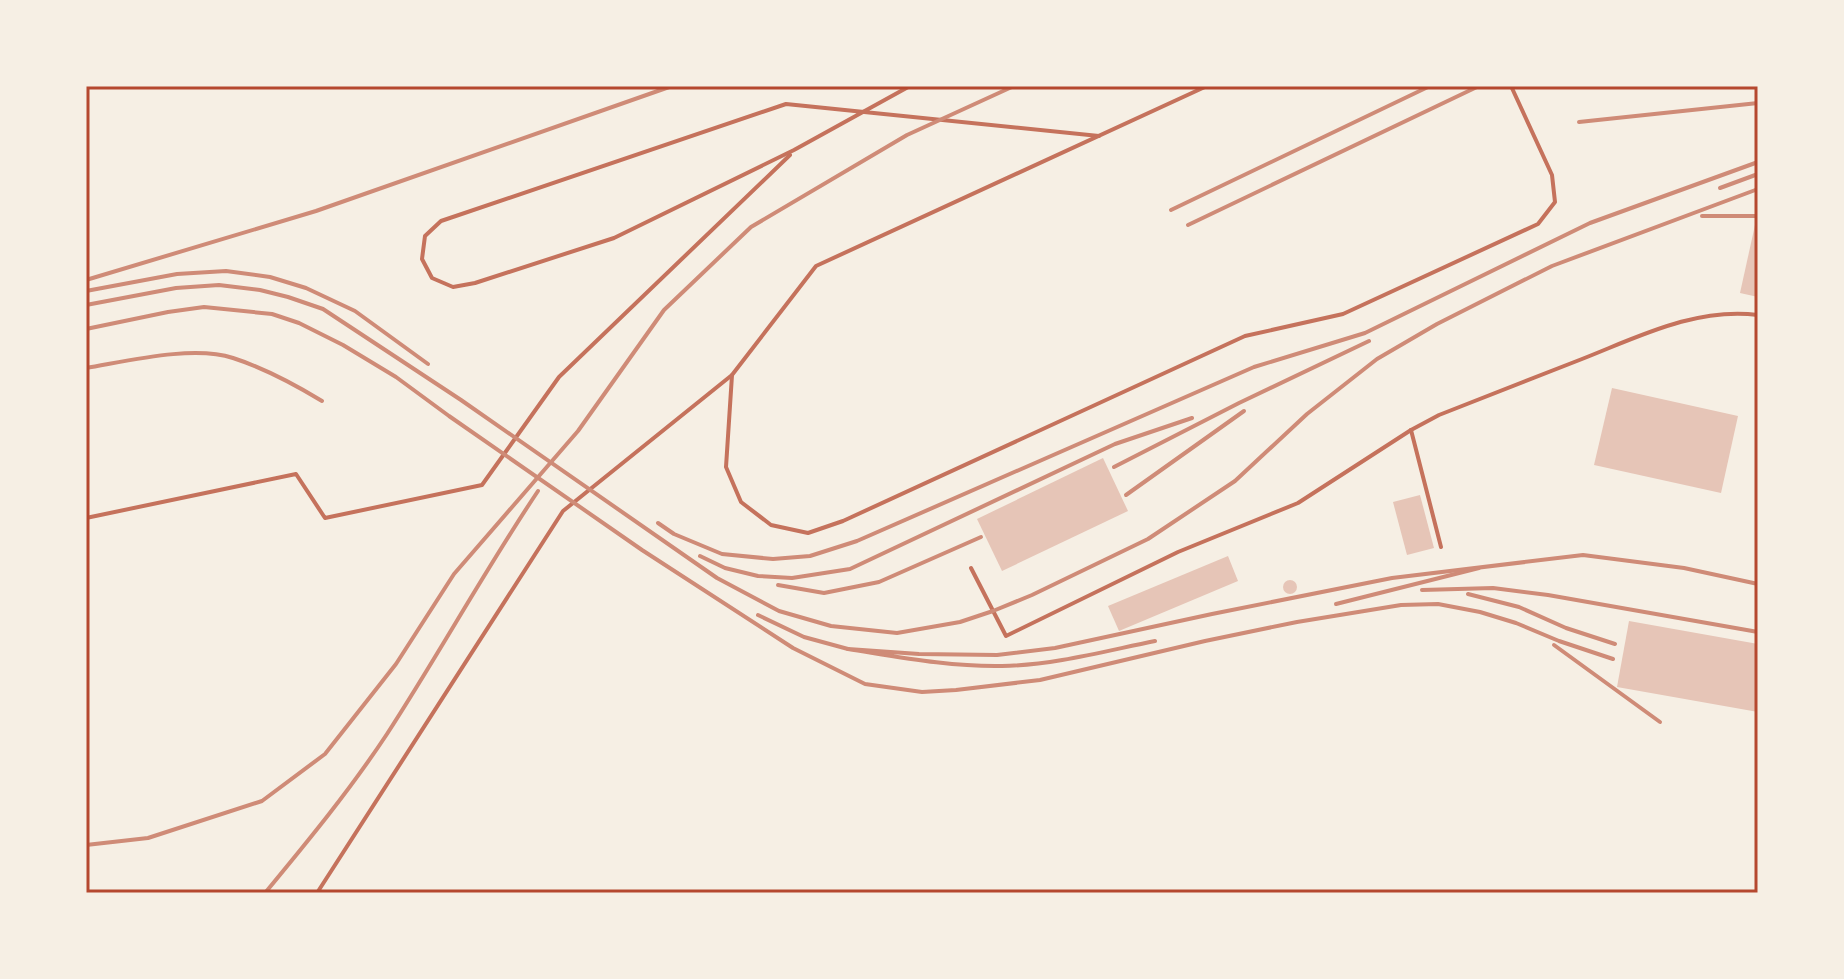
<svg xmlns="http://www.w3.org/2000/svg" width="1844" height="979" viewBox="0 0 1844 979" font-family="'Zilla Slab',serif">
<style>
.building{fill:#e6c5b7}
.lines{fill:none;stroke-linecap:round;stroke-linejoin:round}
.service{stroke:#c5725c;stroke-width:4}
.rail{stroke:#cf8b77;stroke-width:4}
.neatline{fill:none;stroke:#b5482f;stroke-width:3}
</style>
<rect width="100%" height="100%" fill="#f6efe4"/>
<g class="building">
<path d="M1755 225H1758V297L1740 293Z"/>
<path d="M1612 388 1738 416 1721 493 1594 465Z"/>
<path d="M1103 458 1128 511 1002 571 977 519Z"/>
<path d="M1420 495 1434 548 1407 555 1393 502Z"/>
<path d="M1228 556 1238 581 1119 631 1108 606Z"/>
<circle cx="1290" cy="587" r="7"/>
<path d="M1629 621 1758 644V712L1617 687Z"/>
</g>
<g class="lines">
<g class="service">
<path d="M910 86 794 150 614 238 475 283 453 287 432 278 422 259 425 236 441 221 786 104C890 115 994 125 1099 136"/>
<path d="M732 375 726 467 741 502 771 525 808 533 843 521 1245 336 1343 314 1538 224 1555 202 1552 175 1511 86"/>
<path d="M1411 430 1441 547"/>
<path d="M86 518 296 474 325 518 482 485 559 377 790 155"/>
<path d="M971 568 1006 636 1178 552 1298 503 1411 430 1439 415C1486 397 1534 378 1582 359 1638 337 1696 307 1758 315"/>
<path d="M317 893 563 511 732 375 816 266 1207 86"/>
</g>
<g class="rail">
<path d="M1579 122 1758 103"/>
<path d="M1720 188 1758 174"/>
<path d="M1171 210 1430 86"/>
<path d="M1702 216H1758"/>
<path d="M1188 225 1479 86"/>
<path d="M86 280 316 211 672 86"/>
<path d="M86 291 177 274 226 271 270 277 306 288 355 311 428 364"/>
<path d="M86 305 176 288 219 285 260 290 288 297 323 309 461 400 717 578 779 611 831 626 897 633 960 622 993 611 1032 595 1148 539 1235 481 1307 414 1377 359 1437 324 1552 266 1758 189"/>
<path d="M86 329 168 312 204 307 272 314 299 323 343 345 396 377 449 416 642 550 793 648 865 684 922 692 956 690 1040 680 1205 641 1297 622 1401 605 1438 604 1480 612 1516 623 1559 641 1613 659"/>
<path d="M86 368C128 361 193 345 233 358 264 368 294 384 322 401"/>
<path d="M1114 467 1239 403 1369 341"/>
<path d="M1126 495 1244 411"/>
<path d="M658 523 674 534 722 554 773 559 810 556 857 541 1254 367 1365 333 1590 223 1758 162"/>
<path d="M700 556 725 568 758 576 792 578 850 569 1115 444 1192 418"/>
<path d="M778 585 824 593 879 582 981 537"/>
<path d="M1422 590 1493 588 1548 595 1758 632"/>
<path d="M1468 594 1519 607 1566 628 1615 644"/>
<path d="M1336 604 1479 568"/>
<path d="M758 615 804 637 848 649"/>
<path d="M1155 641C1105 651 1054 665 1002 666 950 667 899 657 848 649L919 654 997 655 1055 648 1212 614 1392 578 1583 555 1684 568 1758 584"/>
<path d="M1554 645 1660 722"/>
<path d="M86 845 148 838 262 801 325 754 396 664 454 574 578 431 664 310 751 227 907 135 1014 86"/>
<path d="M265 893C308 841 350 790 387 734 439 654 485 570 538 491"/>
</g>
</g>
<rect width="1844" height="979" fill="none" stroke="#f6efe4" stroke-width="176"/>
<rect x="88" y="88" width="1668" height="803" class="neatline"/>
</svg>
